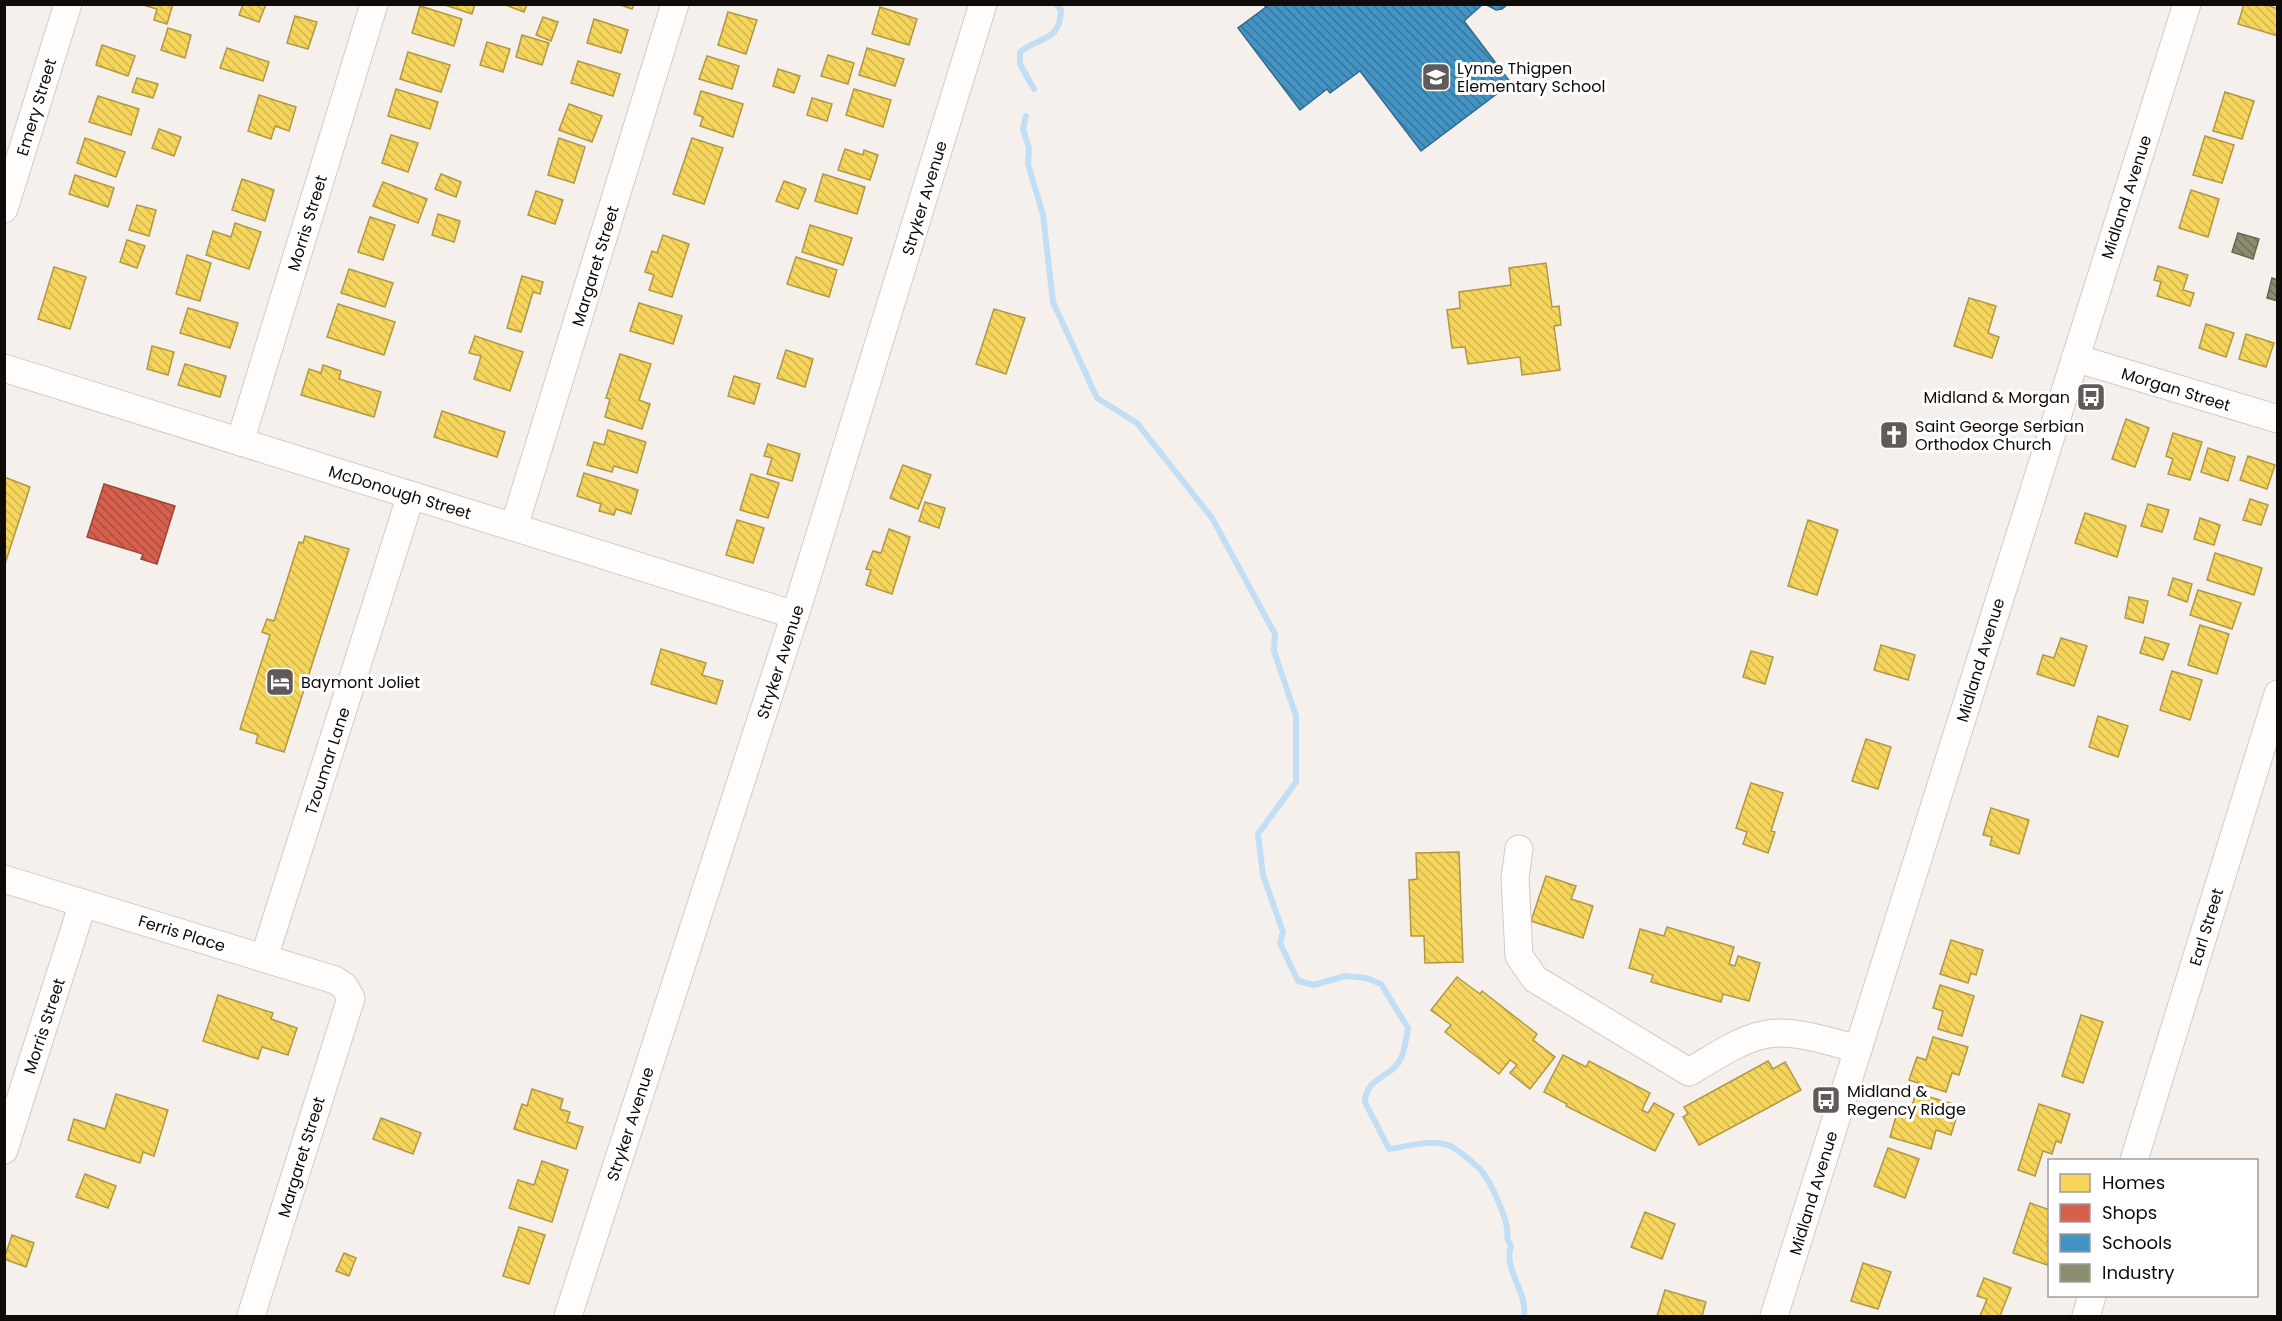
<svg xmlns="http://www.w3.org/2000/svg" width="2282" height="1321" viewBox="0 0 2282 1321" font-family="Poppins,sans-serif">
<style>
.homes{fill:url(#homes-back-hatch);stroke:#b19843;stroke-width:1.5}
.shops{fill:url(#shops-back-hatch);stroke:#9a4639;stroke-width:1.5}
.schools{fill:url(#schools-back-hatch);stroke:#336a8b;stroke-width:1.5}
.industry{fill:url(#industry-back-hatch);stroke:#666550;stroke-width:1.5}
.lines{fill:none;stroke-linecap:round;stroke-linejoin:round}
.stream{stroke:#c2def4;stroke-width:6}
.minor-casing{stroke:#cfcbc8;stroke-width:29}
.minor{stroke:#fefdfc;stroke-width:27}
.labels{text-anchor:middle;stroke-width:6;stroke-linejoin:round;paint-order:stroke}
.poi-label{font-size:16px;fill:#0f0b09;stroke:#fff;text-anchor:start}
.street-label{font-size:16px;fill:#0f0b09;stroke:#fff}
</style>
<defs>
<pattern id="homes-back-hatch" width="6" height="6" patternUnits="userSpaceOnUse" patternTransform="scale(1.5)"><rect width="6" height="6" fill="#f6d55c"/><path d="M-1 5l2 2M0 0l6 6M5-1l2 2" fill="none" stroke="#d2b64f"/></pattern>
<pattern id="shops-back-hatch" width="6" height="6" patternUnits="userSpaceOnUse" patternTransform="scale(1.5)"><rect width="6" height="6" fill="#d6604d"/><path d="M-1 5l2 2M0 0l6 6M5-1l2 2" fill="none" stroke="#ac4d3e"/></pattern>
<pattern id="schools-back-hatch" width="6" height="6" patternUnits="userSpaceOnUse" patternTransform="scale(1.5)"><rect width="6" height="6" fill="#4393c3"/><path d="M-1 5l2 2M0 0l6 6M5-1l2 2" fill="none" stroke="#36769d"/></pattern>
<pattern id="industry-back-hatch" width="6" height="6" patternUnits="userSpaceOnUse" patternTransform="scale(1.5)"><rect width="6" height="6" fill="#8c8c6e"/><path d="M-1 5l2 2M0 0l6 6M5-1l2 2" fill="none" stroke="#717159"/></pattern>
</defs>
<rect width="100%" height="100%" fill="#f6f0ec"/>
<g class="homes">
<path d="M173 4 167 24 154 20 157 9 143 5Z"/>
<path d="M243 4H266L259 22 239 15Z"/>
<path d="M442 4H475L472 14Z"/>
<path d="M503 4H527L524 12Z"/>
<path d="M618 4H634L632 9Z"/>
<path d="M2244 4H2264L2278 9V36L2238 24Z"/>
<path d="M420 6 462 19 454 46 412 33Z"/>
<path d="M880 7 917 19 909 45 872 34Z"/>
<path d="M728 12 757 20 746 54 718 45Z"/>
<path d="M295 16 317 22 308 49 287 43Z"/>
<path d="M543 17 558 22 551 41 536 35Z"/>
<path d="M594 19 628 30 621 53 587 43Z"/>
<path d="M168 28 191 35 185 58 161 50Z"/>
<path d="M522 35 549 43 542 65 516 57Z"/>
<path d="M487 42 510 49 503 72 480 65Z"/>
<path d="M102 45 135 56 128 76 96 65Z"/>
<path d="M227 48 269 62 263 81 220 68Z"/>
<path d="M867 48 904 59 895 86 859 75Z"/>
<path d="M408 52 450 65 441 92 400 79Z"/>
<path d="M828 55 854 63 848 84 821 76Z"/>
<path d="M707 56 739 66 732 89 699 79Z"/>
<path d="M578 61 620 74 613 96 571 83Z"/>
<path d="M778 69 800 76 794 93 773 86Z"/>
<path d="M137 78 158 84 153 98 132 92Z"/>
<path d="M396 89 438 102 430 129 388 116Z"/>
<path d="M854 89 891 100 883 127 846 115Z"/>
<path d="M701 91 743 104 733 137 700 126 703 117 694 114Z"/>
<path d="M2225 92 2254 101 2242 139 2213 131Z"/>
<path d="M259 95 296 107 289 131 275 126 271 139 248 131Z"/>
<path d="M98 96 139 109 131 135 89 122Z"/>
<path d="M812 98 832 104 827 121 807 115Z"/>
<path d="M569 104 602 116 592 142 559 130Z"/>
<path d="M159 129 181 137 174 156 152 148Z"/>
<path d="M391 135 418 143 408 172 382 163Z"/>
<path d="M2205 136 2234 145 2222 183 2193 175Z"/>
<path d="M85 138 125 152 116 177 77 163Z"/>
<path d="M559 138 585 147 574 183 548 175Z"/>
<path d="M692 138 723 148 704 204 673 194Z"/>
<path d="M845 149 863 155 864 150 878 155 870 180 838 170Z"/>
<path d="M441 174 461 182 456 197 435 189Z"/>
<path d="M823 174 865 187 857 214 815 201Z"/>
<path d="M75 175 114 188 108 207 69 194Z"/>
<path d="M242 179 274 190 265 221 232 210Z"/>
<path d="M784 181 806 189 798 209 776 201Z"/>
<path d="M383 182 427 199 418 223 373 206Z"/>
<path d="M2191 190 2219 199 2208 237 2179 228Z"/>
<path d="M536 191 563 200 555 224 528 215Z"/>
<path d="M137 205 156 210 149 236 129 230Z"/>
<path d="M438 214 460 221 454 242 432 235Z"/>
<path d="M370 217 395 225 383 260 358 252Z"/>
<path d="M235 223 261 232 249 269 206 255 213 231 231 237Z"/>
<path d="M810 225 852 238 843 265 802 252Z"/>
<path d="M663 235 689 244 672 297 649 290 654 275 645 272 652 251 657 253Z"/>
<path d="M127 240 145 246 137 268 120 262Z"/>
<path d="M187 255 211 263 200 301 176 294Z"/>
<path d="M796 257 837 270 829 297 787 284Z"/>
<path d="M1546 263 1552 307 1559 306 1561 325 1554 326 1560 370 1522 375 1520 357 1468 364 1465 347 1452 348 1447 310 1460 308 1459 292 1511 285 1509 268Z"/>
<path d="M2158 266 2188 275 2183 290 2194 293 2190 306 2157 296 2161 282 2154 280Z"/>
<path d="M54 267 86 277 70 329 38 319Z"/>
<path d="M349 269 393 283 385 307 341 293Z"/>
<path d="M522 276 543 282 540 294 533 292 521 332 507 328Z"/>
<path d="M1969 298 1996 306 1988 333 1999 337 1992 358 1954 346Z"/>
<path d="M639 303 682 316 673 344 630 331Z"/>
<path d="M338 304 395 322 384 355 327 337Z"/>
<path d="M188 308 238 323 230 348 180 333Z"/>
<path d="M994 309 1025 318 1006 374 976 364Z"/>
<path d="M2206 324 2234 333 2226 357 2199 348Z"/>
<path d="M2246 334 2274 343 2266 367 2239 359Z"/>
<path d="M475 336 523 352 510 391 474 379 481 356 469 353Z"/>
<path d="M152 346 174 352 168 375 147 369Z"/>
<path d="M786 350 813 359 805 387 777 378Z"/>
<path d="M620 354 651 364 639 400 650 404 642 429 605 417 610 399 606 398Z"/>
<path d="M185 364 226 376 220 397 178 385Z"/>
<path d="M323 365 341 371 339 379 381 392 374 417 301 395 309 369 321 373Z"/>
<path d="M734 376 760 384 754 404 728 396Z"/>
<path d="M442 411 505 432 497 457 434 437Z"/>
<path d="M2126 419 2149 428 2135 467 2112 459Z"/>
<path d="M608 430 646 442 637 473 614 466 612 472 587 465 594 442 604 445Z"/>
<path d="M2173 433 2202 442 2190 480 2168 474 2173 459 2166 456Z"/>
<path d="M768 444 800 454 792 481 767 474 772 458 764 456Z"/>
<path d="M2208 448 2235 457 2228 481 2201 472Z"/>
<path d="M2248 456 2275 465 2267 489 2240 480Z"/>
<path d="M903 465 931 475 918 509 890 498Z"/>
<path d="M584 473 638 490 631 514 616 509 614 515 599 511 601 504 577 496Z"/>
<path d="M751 474 779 483 768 518 740 510Z"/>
<path d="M4 477 30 487 4 567Z"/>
<path d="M2250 499 2268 505 2261 525 2243 520Z"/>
<path d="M925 502 945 508 939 528 919 521Z"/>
<path d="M2148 504 2169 510 2162 532 2141 526Z"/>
<path d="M2085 513 2126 526 2117 557 2075 543Z"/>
<path d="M2200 518 2220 525 2214 545 2194 539Z"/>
<path d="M737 520 764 528 753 563 726 555Z"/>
<path d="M1808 520 1838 530 1817 595 1788 586Z"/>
<path d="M889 529 910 537 892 594 866 585 871 570 866 569 873 551 881 553Z"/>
<path d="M305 536 349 549 284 752 256 743 258 735 240 729 270 635 262 632 267 619 274 621 299 542 303 543Z"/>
<path d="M2215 553 2262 568 2254 595 2207 580Z"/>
<path d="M2173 578 2192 584 2187 602 2168 595Z"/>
<path d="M2198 590 2241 603 2232 629 2190 615Z"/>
<path d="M2129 597 2148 601 2143 623 2125 618Z"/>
<path d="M2200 625 2229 634 2217 674 2188 665Z"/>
<path d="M2145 637 2169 644 2163 660 2140 653Z"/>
<path d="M2061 638 2087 646 2074 686 2037 674 2043 655 2054 658Z"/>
<path d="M1881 645 1915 655 1908 680 1874 670Z"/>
<path d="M661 649 706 663 702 675 723 681 716 704 651 684Z"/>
<path d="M1751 651 1773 657 1765 684 1743 677Z"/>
<path d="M2172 671 2202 680 2190 720 2160 710Z"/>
<path d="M2098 716 2128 726 2118 757 2089 747Z"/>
<path d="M1866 739 1891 747 1878 789 1852 781Z"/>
<path d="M1751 783 1783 793 1771 831 1775 832 1768 853 1743 844 1747 832 1736 828Z"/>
<path d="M1991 808 2029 820 2019 854 1990 845 1992 837 1983 835Z"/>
<path d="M1459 852 1463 962 1425 963 1424 936H1411L1409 880 1417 879 1416 853Z"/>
<path d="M1546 876 1576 886 1571 899 1593 906 1583 938 1531 921Z"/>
<path d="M1667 927 1734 947 1729 964 1735 966 1738 956 1760 963 1749 1001 1723 994 1721 1002 1651 982 1653 975 1629 968 1640 929 1664 936Z"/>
<path d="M1951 940 1983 950 1976 975 1971 973 1968 983 1940 974Z"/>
<path d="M1457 977 1480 994 1482 991 1537 1034 1533 1040 1555 1057 1530 1089 1510 1073 1517 1065 1510 1060 1499 1074 1445 1032 1451 1025 1431 1010Z"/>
<path d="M1940 985 1974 996 1962 1036 1938 1029 1943 1011 1933 1008Z"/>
<path d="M218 995 273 1013 271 1019 297 1028 288 1055 262 1047 258 1059 203 1041Z"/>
<path d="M2081 1015 2103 1022 2083 1083 2062 1076Z"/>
<path d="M1933 1037 1968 1047 1959 1075 1952 1073 1946 1092 1909 1080 1917 1057 1926 1060Z"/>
<path d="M1563 1055 1586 1067 1589 1061 1650 1093 1642 1110 1648 1113 1654 1103 1674 1114 1655 1151 1566 1106 1567 1104 1544 1092Z"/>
<path d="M1768 1061 1773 1069 1785 1062 1801 1090 1699 1145 1683 1117 1688 1114 1684 1107Z"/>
<path d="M532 1089 563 1099 560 1109 570 1112 567 1122 583 1127 576 1149 514 1129 522 1104 527 1106Z"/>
<path d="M1916 1093 1960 1106 1951 1135 1936 1130 1931 1149 1890 1137 1897 1113 1909 1116Z"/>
<path d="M116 1094 168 1110 154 1156 143 1152 140 1163 68 1140 74 1119 105 1129Z"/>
<path d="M2039 1104 2070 1114 2061 1143 2056 1141 2052 1154 2043 1151 2035 1176 2018 1170Z"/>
<path d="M381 1118 421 1133 413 1154 373 1139Z"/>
<path d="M1888 1148 1919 1159 1905 1198 1874 1186Z"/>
<path d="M542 1161 568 1170 552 1222 509 1208 518 1180 534 1185Z"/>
<path d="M85 1174 116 1186 108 1208 76 1197Z"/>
<path d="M2030 1203 2050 1210V1235L2047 1242 2050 1243V1266L2013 1253Z"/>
<path d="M1645 1212 1675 1224 1662 1259 1631 1247Z"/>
<path d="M519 1227 545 1235 529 1284 503 1276Z"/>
<path d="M12 1235 34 1243 26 1267 4 1259Z"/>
<path d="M344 1253 356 1258 349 1276 336 1271Z"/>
<path d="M1863 1263 1891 1272 1878 1309 1851 1301Z"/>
<path d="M1984 1278 2011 1288 2000 1316H1980L1987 1299 1977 1296Z"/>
<path d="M1665 1290 1706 1302 1702 1316H1657Z"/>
</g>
<path class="shops" d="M104 484 175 506 157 564 141 559 143 554 87 537Z"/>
<g class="schools">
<path d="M1263 4H1483L1464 21 1511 83 1421 151 1360 71 1330 93 1327 89 1300 110 1238 28 1266 7Z"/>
<path d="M1485 4H1508L1502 9 1496 10Z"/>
</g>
<g class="industry">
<path d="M2238 233 2259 239 2253 259 2232 252Z"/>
<path d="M2272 278 2278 280V301L2267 298Z"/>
</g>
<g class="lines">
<g class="stream">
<path d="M1034 89 1020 64V52C1039 36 1060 43 1061 10L1056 4"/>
<path d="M1026 116 1023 129 1029 148 1028 164 1043 215 1053 302 1097 398 1137 423 1212 518 1275 634 1274 651 1296 716V782L1258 834 1263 875 1283 932 1280 943 1298 981 1314 985 1345 976 1366 978 1381 984 1408 1028C1406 1038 1405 1053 1399 1062 1390 1077 1365 1079 1365 1102L1389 1149C1407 1147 1432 1138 1450 1146 1459 1150 1472 1162 1480 1169 1490 1180 1511 1224 1507 1238L1511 1246C1503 1269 1528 1293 1524 1316"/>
</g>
<g class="minor-casing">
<g id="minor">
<path d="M4 209 68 4"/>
<path d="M2075 358 2278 419"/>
<path d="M4 368 795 615"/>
<path d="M240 442 374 4"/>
<path d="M514 527 675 4"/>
<path d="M1519 849 1515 878 1519 956 1535 979 1689 1072C1712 1059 1736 1041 1763 1035 1791 1028 1831 1042 1858 1049"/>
<path d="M4 879 335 980 344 986 351 998 251 1316"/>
<path d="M264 958 411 495"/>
<path d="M4 1150 83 903"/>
<path d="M2134 1160 2278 694"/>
<path d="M568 1316 801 596 983 4"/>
<path d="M1774 1316 2187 4"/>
<path d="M2086 1316 2092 1296"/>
</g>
</g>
<use href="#minor" class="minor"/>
</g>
<defs>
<g id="school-square" transform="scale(1.5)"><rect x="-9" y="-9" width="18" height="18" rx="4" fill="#605b58" stroke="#fff"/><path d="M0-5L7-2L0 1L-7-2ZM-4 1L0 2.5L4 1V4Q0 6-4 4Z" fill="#fff"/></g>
<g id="bus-square" transform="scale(1.5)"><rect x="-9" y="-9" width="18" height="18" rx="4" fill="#605b58" stroke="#fff"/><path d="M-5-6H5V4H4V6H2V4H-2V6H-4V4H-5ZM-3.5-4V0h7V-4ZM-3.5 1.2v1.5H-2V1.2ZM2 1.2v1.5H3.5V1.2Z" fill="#fff"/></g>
<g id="church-square" transform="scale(1.5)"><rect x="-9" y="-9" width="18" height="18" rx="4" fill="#605b58" stroke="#fff"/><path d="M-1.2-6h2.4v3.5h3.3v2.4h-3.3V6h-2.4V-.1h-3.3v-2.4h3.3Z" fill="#fff"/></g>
<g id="hotel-square" transform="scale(1.5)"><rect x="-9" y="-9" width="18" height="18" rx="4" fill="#605b58" stroke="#fff"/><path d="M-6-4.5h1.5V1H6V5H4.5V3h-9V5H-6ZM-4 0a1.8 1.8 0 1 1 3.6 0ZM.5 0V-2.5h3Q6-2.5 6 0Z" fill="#fff"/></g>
</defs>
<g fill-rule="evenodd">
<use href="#school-square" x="1436" y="77"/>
<use href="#bus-square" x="2091" y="397"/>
<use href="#church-square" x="1894" y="435"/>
<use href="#hotel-square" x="280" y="682"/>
<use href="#bus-square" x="1826" y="1100"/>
</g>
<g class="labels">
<g class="poi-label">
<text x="1457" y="74">Lynne Thigpen<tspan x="1457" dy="18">Elementary School</tspan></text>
<text x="2070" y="403" text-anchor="end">Midland &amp; Morgan</text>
<text x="1915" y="432">Saint George Serbian<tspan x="1915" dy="18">Orthodox Church</tspan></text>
<text x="301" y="688">Baymont Joliet</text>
<text x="1847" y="1097">Midland &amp;<tspan x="1847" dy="18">Regency Ridge</tspan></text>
</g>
<g class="street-label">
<text transform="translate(36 107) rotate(-73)" y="6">Emery Street</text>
<text transform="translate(2126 197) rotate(-72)" y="6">Midland Avenue</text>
<text transform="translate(924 198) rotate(-73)" y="6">Stryker Avenue</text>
<text transform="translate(307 223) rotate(-73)" y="6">Morris Street</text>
<text transform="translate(595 266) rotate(-73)" y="6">Margaret Street</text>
<text transform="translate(2176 389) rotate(17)" y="6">Morgan Street</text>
<text transform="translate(400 492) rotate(17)" y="6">McDonough Street</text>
<text transform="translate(1980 660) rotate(-73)" y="6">Midland Avenue</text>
<text transform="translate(780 662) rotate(-72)" y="6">Stryker Avenue</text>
<text transform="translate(327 761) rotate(-72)" y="6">Tzoumar Lane</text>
<text transform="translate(2206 927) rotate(-73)" y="6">Earl Street</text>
<text transform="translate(182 933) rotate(17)" y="6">Ferris Place</text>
<text transform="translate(44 1026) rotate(-72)" y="6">Morris Street</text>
<text transform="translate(630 1124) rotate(-72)" y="6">Stryker Avenue</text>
<text transform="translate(301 1157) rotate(-73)" y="6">Margaret Street</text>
<text transform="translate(1813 1193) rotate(-73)" y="6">Midland Avenue</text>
</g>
</g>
<rect width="2282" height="1321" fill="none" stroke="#0f0b09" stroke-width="12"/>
<rect x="2048" y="1159" width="210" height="138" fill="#ffffff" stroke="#9f9d9d" stroke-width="1.5"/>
<rect x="2060" y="1174" width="30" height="18" fill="#f6d55c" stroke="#9f9d9d" stroke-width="1.5"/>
<text x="2102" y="1189" font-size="18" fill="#0f0b09">Homes</text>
<rect x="2060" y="1204" width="30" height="18" fill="#d6604d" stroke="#9f9d9d" stroke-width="1.5"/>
<text x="2102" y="1219" font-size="18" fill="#0f0b09">Shops</text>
<rect x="2060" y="1234" width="30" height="18" fill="#4393c3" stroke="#9f9d9d" stroke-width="1.5"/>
<text x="2102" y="1249" font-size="18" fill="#0f0b09">Schools</text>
<rect x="2060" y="1264" width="30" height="18" fill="#8c8c6e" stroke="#9f9d9d" stroke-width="1.5"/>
<text x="2102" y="1279" font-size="18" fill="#0f0b09">Industry</text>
</svg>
